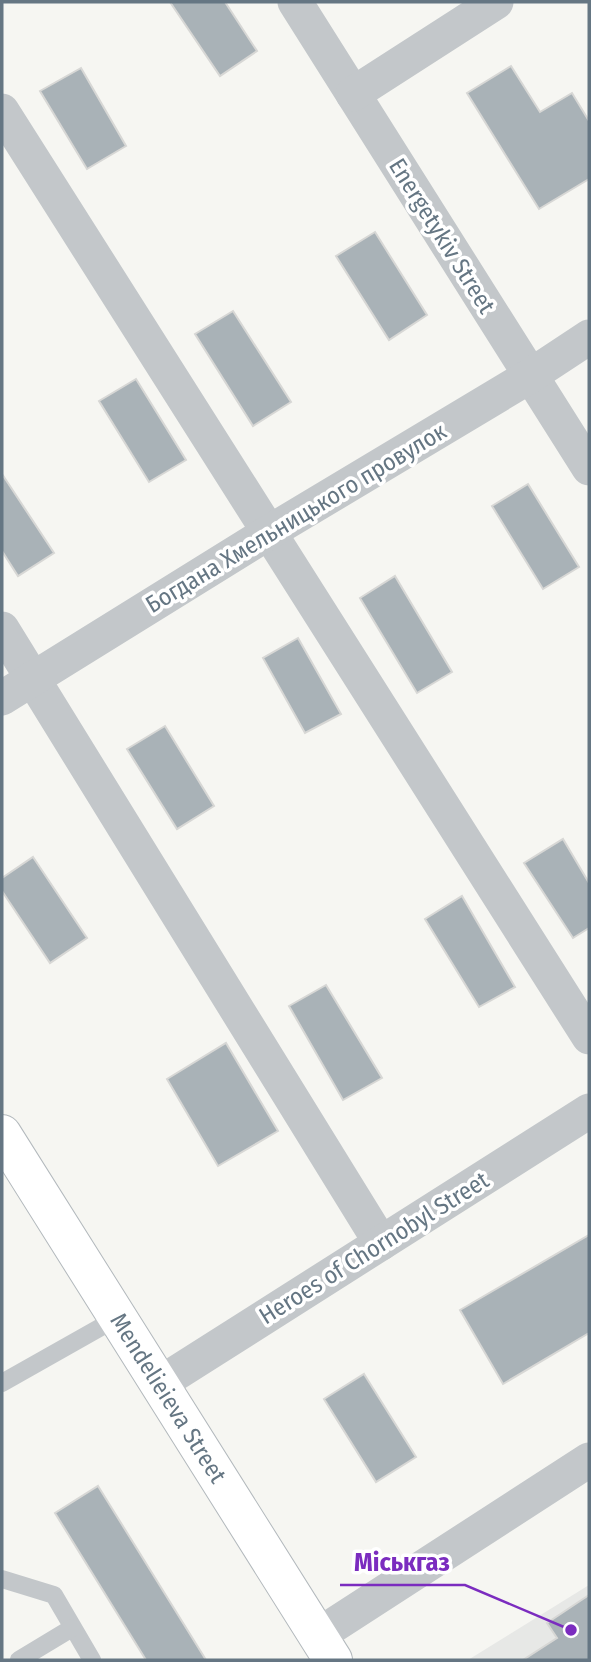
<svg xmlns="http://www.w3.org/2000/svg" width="591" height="1662" viewBox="0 0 591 1662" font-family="'Fira Sans Condensed',sans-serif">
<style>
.built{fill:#e7e8e6}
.building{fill:#a9b2b7;stroke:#d7d7d5;stroke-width:2}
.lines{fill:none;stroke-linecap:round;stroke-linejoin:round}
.secondary-casing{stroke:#b3b9bd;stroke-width:40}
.lane{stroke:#c3c7ca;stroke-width:18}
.street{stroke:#c3c7ca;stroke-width:35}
.secondary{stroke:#fff;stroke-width:38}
.labels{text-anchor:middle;stroke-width:7;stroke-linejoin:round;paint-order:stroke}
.street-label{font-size:24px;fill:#657683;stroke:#fff}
.leader{fill:none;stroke:#7b2cbf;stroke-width:2.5}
.callout-dot{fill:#7b2cbf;stroke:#fff;stroke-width:2.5}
.callout-label{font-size:26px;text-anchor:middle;font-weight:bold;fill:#7b2cbf;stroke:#fff;stroke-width:7;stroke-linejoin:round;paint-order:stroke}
</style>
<rect width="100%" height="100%" fill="#f6f6f2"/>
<path class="built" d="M589 1585V1660H468Z"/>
<g class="building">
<path d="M170 2H225L257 51 220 76Z"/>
<path d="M511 66 540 112 572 93 589 121V179L539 209 467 93Z"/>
<path d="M81 68 126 146 87 169 40 91Z"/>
<path d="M375 232 427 315 389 340 336 256Z"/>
<path d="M233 311 291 402 253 426 195 334Z"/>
<path d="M136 379 186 460 149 482 99 401Z"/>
<path d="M2 474 54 553 18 576 2 551Z"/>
<path d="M528 484 579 567 543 589 492 506Z"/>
<path d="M395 576 452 672 417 693 360 598Z"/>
<path d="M298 638 341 714 305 733 263 658Z"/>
<path d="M165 726 214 806 177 829 127 749Z"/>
<path d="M563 839 589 883V928L573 938 524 863Z"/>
<path d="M33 857 87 938 50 963 2 891V878Z"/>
<path d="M462 896 515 987 479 1007 425 919Z"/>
<path d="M326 985 382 1078 343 1100 289 1006Z"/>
<path d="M226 1043 278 1131 218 1166 167 1079Z"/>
<path d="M589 1235V1333L503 1384 460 1310Z"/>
<path d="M364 1374 416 1457 376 1482 324 1399Z"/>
<path d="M98 1486 206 1660H146L55 1513Z"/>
<path d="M589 1595V1660H523L557 1638 547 1623Z"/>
</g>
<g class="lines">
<g class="secondary-casing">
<g id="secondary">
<path id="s1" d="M2 1134 333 1660"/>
</g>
</g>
<g class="lane">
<path d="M2 1383 117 1318"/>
<path d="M2 1579 54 1595 92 1660"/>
<path d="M19 1660 72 1628"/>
</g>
<g class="street">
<path d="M295 2 589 468"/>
<path d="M353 94 496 2"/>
<path d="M2 111 589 1037"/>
<path d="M2 629 381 1243"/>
<path d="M2 698 268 533 530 376 589 337"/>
<path d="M159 1384 589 1111"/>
<path d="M317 1636 589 1460"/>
</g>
<use href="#secondary" class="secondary"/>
</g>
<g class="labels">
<g class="street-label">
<text transform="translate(442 236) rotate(58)" y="8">Energetykiv Street</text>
<text transform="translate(296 518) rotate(-31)" y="8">Богдана Хмельницького провулок</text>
<text transform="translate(374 1248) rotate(-32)" y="8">Heroes of Chornobyl Street</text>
<text dy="8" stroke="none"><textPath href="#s1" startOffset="312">Mendelieieva Street</textPath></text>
</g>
</g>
<path class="leader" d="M571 1630L465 1585H340"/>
<circle class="callout-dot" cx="571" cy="1630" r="7"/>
<g class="callout-label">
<text x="402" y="1571">Міськгаз</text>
</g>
<rect width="591" height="1662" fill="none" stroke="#657683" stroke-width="7"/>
</svg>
